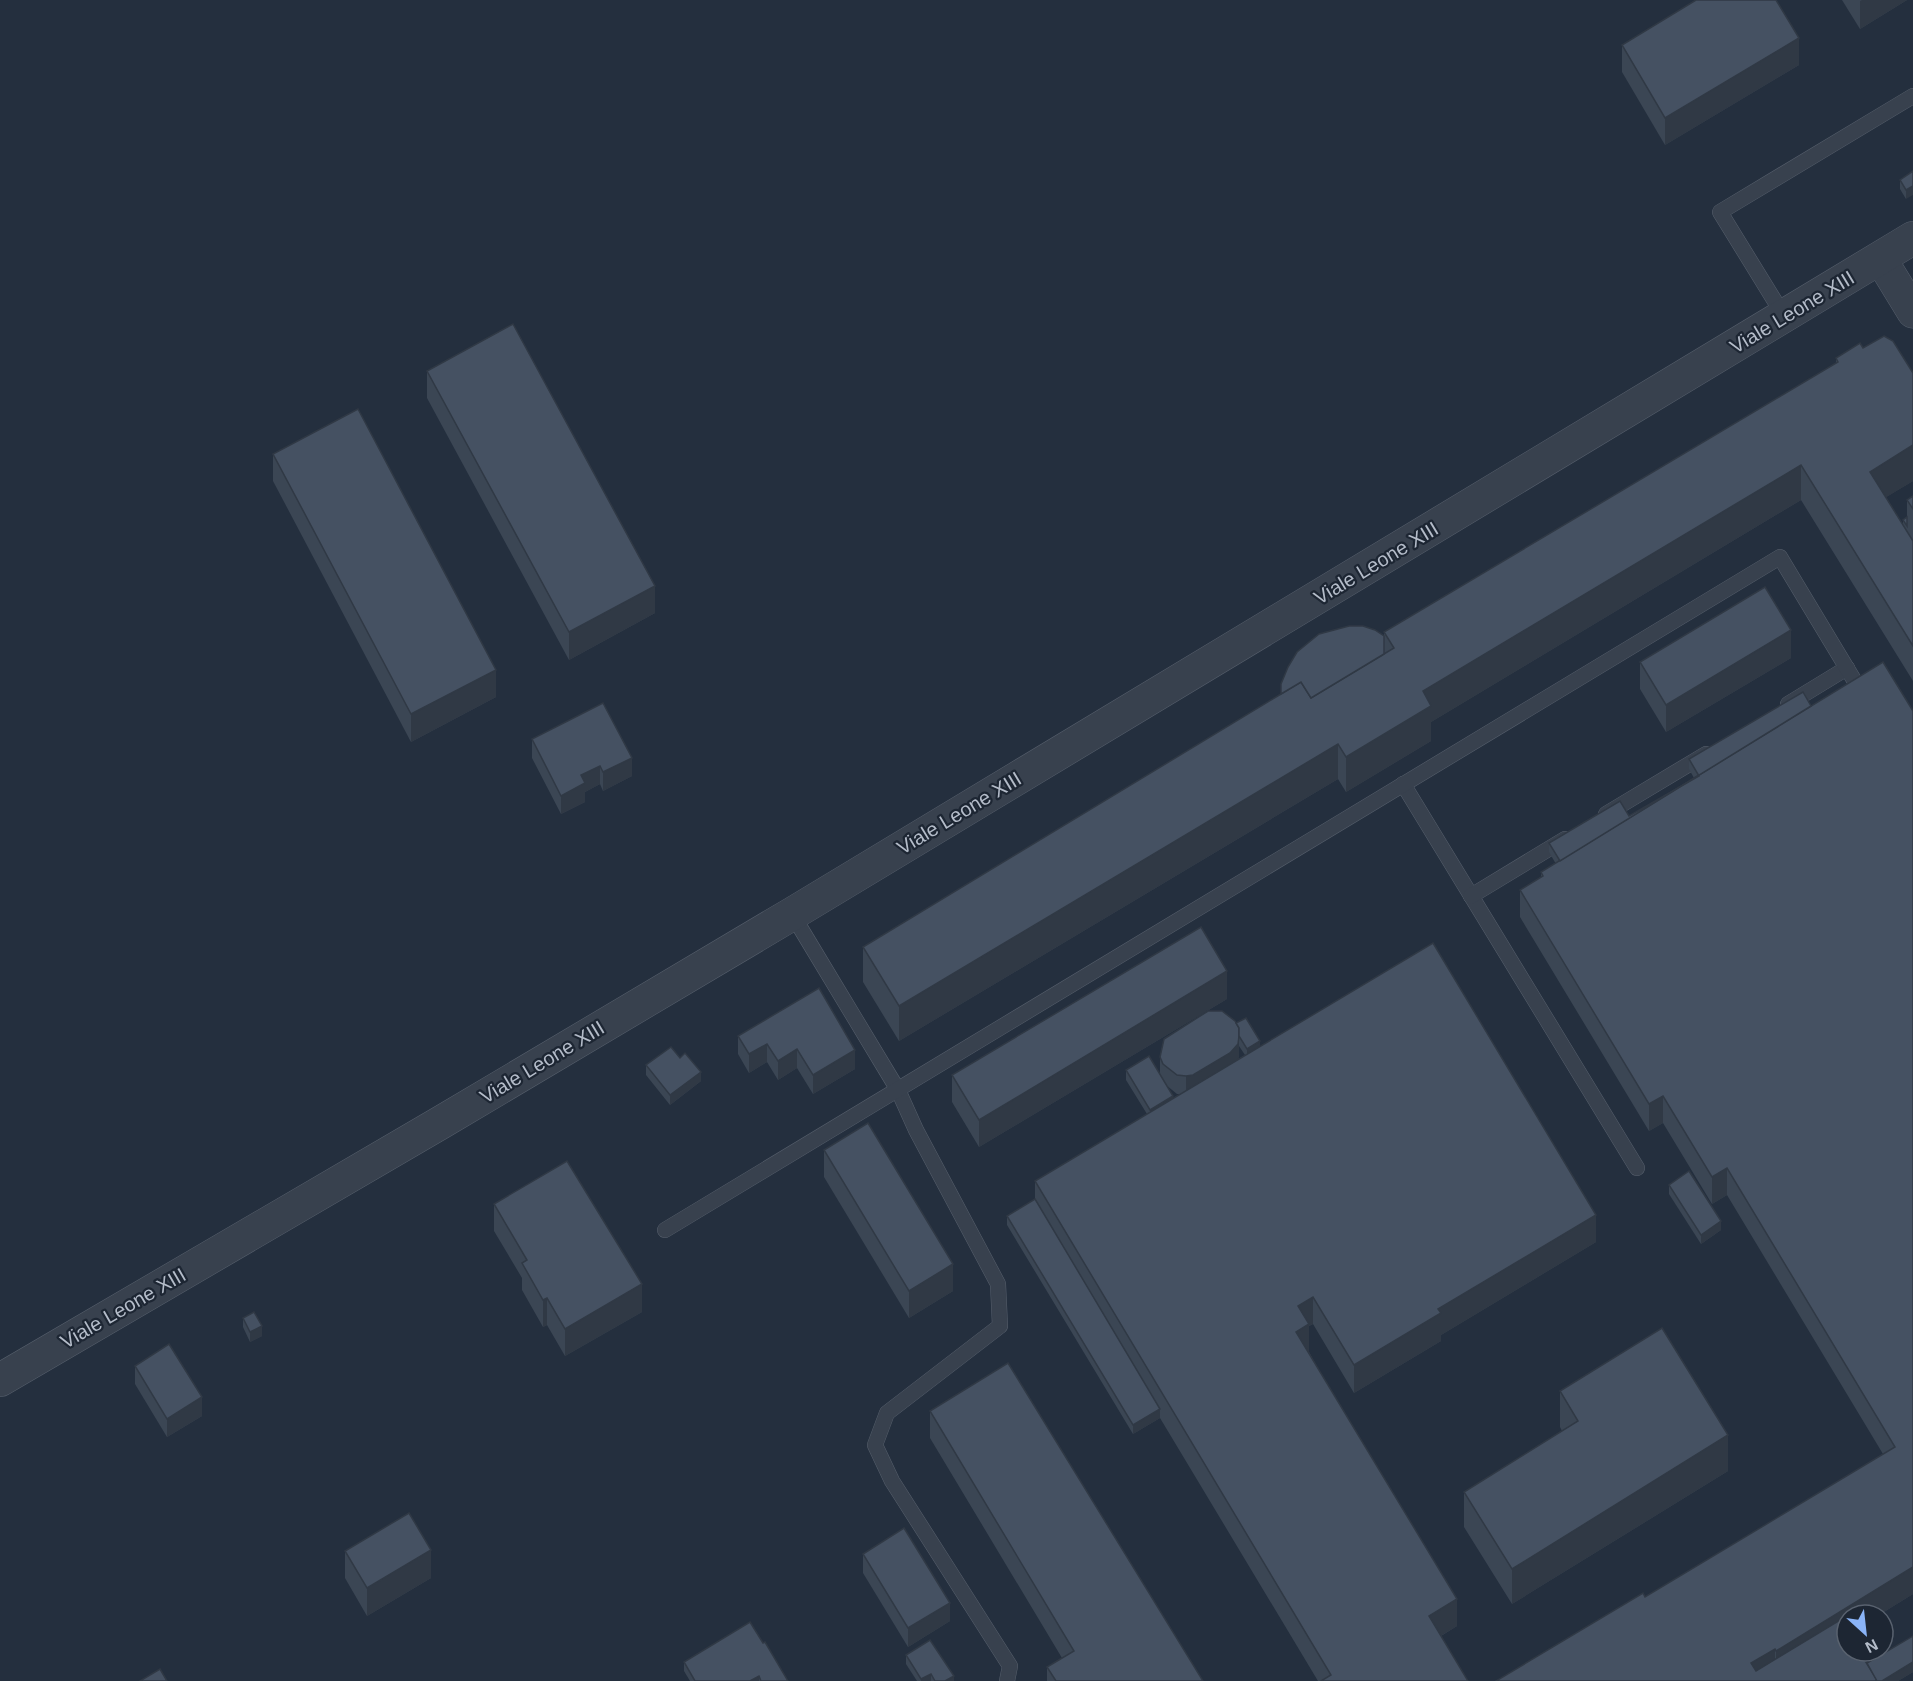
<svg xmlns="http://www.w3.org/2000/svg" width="1913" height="1681" viewBox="0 0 1913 1681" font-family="Helvetica,sans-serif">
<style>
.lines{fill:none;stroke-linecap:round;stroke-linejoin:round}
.service-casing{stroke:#565f6c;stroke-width:16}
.minor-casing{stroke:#565f6c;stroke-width:33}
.tertiary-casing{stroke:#565f6c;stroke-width:34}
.service{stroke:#38414e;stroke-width:15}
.minor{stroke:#38414e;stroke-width:32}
.tertiary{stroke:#38414e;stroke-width:33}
.wall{fill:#3b4654;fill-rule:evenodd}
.shaded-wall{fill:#303945}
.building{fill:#455162;stroke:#303945;stroke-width:1.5}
.labels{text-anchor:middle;stroke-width:4.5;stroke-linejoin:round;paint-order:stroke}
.street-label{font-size:20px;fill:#b4bcc9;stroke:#1d2633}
</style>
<rect width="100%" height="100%" fill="#242f3e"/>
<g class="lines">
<g class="service-casing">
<g id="service">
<path d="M1784 316 1720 212 1913 96"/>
<path d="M1788 704 1847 668"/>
<path d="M1403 784 1637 1168"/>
<path d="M1606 814 1706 754"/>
<path d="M1471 896 1565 839"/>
<path d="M792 914 898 1090 916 1130 998 1284 1000 1326 887 1413 875 1445 892 1481 1010 1666 1007 1681"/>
<path d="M665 1230 1780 557 1854 680"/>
</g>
</g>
<g class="minor-casing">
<path id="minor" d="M1880 258 1913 312"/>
</g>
<g class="tertiary-casing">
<path id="tertiary" d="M0 1380 440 1123 792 914 1913 238"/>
</g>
<use href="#service" class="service"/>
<use href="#minor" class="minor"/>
<use href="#tertiary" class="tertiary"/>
</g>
<g class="wall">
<path d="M1842 0H1907L1860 29Z"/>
<path d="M1622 45 1799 65 1665 145 1622 72Z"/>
<path d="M1913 171 1906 199 1900 189V180Z"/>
<path d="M1836 358 1913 481 1886 497 1903 525V520L1907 517V500L1913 496V681L1801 500 1431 722V741L1346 792 1338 779 899 1041 863 982V947L1281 694V684L1384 636V632L1836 363Z"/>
<path d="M427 371 655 613 569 660 427 398Z"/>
<path d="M273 454 496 697 411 742 273 481Z"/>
<path d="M1791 658 1666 732 1640 689V662Z"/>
<path d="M1811 706 1913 1594 1879 1615H1847V1651L1867 1663 1913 1672 1898 1681H1496L1645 1597 1883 1454 1727 1195 1712 1204 1663 1123 1649 1131 1520 917V890L1541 877V872L1556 864 1549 852V843L1629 816 1694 778 1689 769V759Z"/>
<path d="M532 739 632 776 603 791 600 784 585 792V802L561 814 532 758Z"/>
<path d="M819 988 855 1069 813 1094 797 1068 778 1080 767 1062 749 1073 738 1054V1036Z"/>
<path d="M1227 999 979 1147 952 1102V1075Z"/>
<path d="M1236 1023 1260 1046 1596 1242 1441 1335V1341L1354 1393 1313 1324 1309 1326V1352L1457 1626 1441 1636 1468 1681H1318L1160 1418 1133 1434 1007 1225V1216L1035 1199V1181L1147 1114 1126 1080V1070L1160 1075V1057ZM1239 1046 1245 1055 1238 1059 1239 1055ZM1166 1085 1177 1094H1180L1173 1098Z"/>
<path d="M680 1058 701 1081 670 1105 646 1075V1065Z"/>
<path d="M824 1150 953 1291 909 1318 824 1177Z"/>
<path d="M1669 1185 1721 1230 1701 1244 1669 1194Z"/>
<path d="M494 1204 642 1312 565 1356 547 1325 543 1327 522 1290V1278L494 1231Z"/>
<path d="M243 1318 262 1336 250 1342 243 1327Z"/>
<path d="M135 1366 202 1416 167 1437 135 1384Z"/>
<path d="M1560 1391 1728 1471 1512 1604 1464 1527V1492L1562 1431 1560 1427Z"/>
<path d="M930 1411 1203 1681H1047V1667L1062 1658 930 1438Z"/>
<path d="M345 1551 431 1578 367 1616 345 1578Z"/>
<path d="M863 1554 950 1621 908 1647 863 1573Z"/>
<path d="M763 1643 788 1681H690L684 1671V1662Z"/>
<path d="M906 1655 954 1681H917L906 1664Z"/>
</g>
<g class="shaded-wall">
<path d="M1862 0H1907L1860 29V1Z"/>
<path d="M1799 38V65L1665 145V118Z"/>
<path d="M1913 186V195L1906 199V190Z"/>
<path d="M1913 445V481L1870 507V472Z"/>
<path d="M1801 465V500L1431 722V741L1346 792V757L1423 691Z"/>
<path d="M655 586V613L569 660V632Z"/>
<path d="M1791 630V658L1666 732V705Z"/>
<path d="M496 670V697L411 742V714Z"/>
<path d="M1338 744V779L899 1041V1006Z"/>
<path d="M632 758V776L603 791V772Z"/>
<path d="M600 766V784L585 792V802L561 814V796L581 775Z"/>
<path d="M1227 971V999L979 1147V1120Z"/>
<path d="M1239 1036V1055L1238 1063 1186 1095V1076Z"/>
<path d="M1260 1041V1051L1247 1058V1049Z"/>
<path d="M767 1044V1062L749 1073V1054Z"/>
<path d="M797 1049V1068L778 1080V1061Z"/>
<path d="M855 1050V1069L813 1094V1075Z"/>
<path d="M701 1072V1081L670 1105V1095Z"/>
<path d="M1173 1096V1105L1150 1119V1110Z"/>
<path d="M1663 1096V1123L1649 1131V1104Z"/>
<path d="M1727 1168V1195L1712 1204V1177Z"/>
<path d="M1596 1215V1242L1441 1335V1341L1354 1393V1365L1438 1309Z"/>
<path d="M1721 1221V1230L1701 1244V1235Z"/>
<path d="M953 1264V1291L909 1318V1291Z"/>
<path d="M642 1284V1312L565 1356V1329Z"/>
<path d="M1313 1297V1324L1309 1326V1352L1296 1359V1332L1298 1306Z"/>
<path d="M547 1298V1325L543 1327V1300Z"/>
<path d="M262 1326V1336L250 1342V1332Z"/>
<path d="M202 1397V1416L167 1437V1419Z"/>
<path d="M1160 1409V1418L1133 1434V1425Z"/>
<path d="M1728 1435V1471L1512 1604V1569Z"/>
<path d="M431 1550V1578L367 1616V1588Z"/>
<path d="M1913 1567V1594L1879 1615H1847V1635L1776 1678V1651Z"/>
<path d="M1457 1599V1626L1429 1643V1616Z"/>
<path d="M950 1603V1621L908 1647V1628Z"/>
<path d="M1775 1649V1676L1751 1681V1663Z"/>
<path d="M1913 1662V1672L1898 1681H1882Z"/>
<path d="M931 1674V1681H921V1679Z"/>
<path d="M759 1676V1681H750Z"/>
<path d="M954 1676V1681H945Z"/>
</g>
<g class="building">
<path d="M1696 0H1776L1799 38 1665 118 1622 45Z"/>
<path d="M1913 171V186L1906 190 1900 180Z"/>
<path d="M513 324 655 586 569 632 427 371Z"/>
<path d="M1884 336 1893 341 1913 373V445L1870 472 1913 541V646L1801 465 1423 691 1431 706 1346 757 1338 744 899 1006 863 947 1286 691 1301 682 1311 698 1394 648 1384 632 1838 362 1836 358 1860 343 1863 348Z"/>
<path d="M358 409 496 670 411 714 273 454Z"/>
<path d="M1913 496V509L1907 500Z"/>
<path d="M1907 517V526L1903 520Z"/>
<path d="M1765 587 1791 630 1666 705 1640 662Z"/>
<path d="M1349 626H1363L1375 630 1384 636V654L1311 698 1301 682 1281 694V684L1288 667 1297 652 1319 634Z"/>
<path d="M1883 662 1913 711V1567L1776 1651 1775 1649 1751 1663 1756 1671 1840 1620 1847 1631V1651H1859L1877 1680 1875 1681H1496L1643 1593 1645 1597 1895 1447 1727 1168 1712 1177 1663 1096 1649 1104 1520 890 1543 876 1541 872Z"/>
<path d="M1803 692 1811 706 1560 861 1549 843 1620 801 1629 816 1699 776 1689 759Z"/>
<path d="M603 703 632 758 603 772 600 766 581 775 585 783 561 796 532 739Z"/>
<path d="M1201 927 1227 971 979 1120 952 1075Z"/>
<path d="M1433 943 1596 1215 1438 1309 1441 1313 1354 1365 1313 1297 1298 1306 1309 1324 1296 1332 1457 1599 1429 1616 1468 1681H1321L1331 1675 1035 1181Z"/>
<path d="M819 988 855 1050 813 1075 797 1049 778 1061 767 1044 749 1054 738 1036Z"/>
<path d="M1208 1011H1222L1235 1021 1239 1028V1036L1238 1044 1230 1053 1193 1075 1186 1076 1177 1075 1163 1064 1160 1057 1164 1039Z"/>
<path d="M1246 1018 1260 1041 1247 1049 1239 1036V1028L1236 1023Z"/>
<path d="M671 1047 680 1058 685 1053 701 1072 670 1095 646 1065Z"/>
<path d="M1149 1056 1173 1096 1150 1110 1126 1070Z"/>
<path d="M868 1123 953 1264 909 1291 824 1150Z"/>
<path d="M567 1161 642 1284 565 1329 547 1298 543 1300 522 1263 527 1260 494 1204Z"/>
<path d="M1689 1171 1721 1221 1701 1235 1669 1185Z"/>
<path d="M1035 1199 1160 1409 1133 1425 1007 1216Z"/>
<path d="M254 1312 262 1326 250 1332 243 1318Z"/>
<path d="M1662 1328 1728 1435 1512 1569 1464 1492 1578 1421 1560 1391Z"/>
<path d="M169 1344 202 1397 167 1419 135 1366Z"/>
<path d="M1008 1363 1203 1681H1056L1047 1667 1074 1651 930 1411Z"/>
<path d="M409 1513 431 1550 367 1588 345 1551Z"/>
<path d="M904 1528 950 1603 908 1628 863 1554Z"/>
<path d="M750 1622 763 1643 765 1642 788 1681H761L759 1676 750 1681H695L684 1662Z"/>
<path d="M1913 1636V1662L1882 1681H1877L1867 1663Z"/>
<path d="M930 1640 954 1676 945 1681H935L931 1674 921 1679 906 1655Z"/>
<path d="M160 1669 167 1681H140Z"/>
</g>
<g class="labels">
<g class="street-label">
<text transform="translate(1792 312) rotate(-31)" y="7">Viale Leone XIII</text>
<text transform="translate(1376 563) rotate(-31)" y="7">Viale Leone XIII</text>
<text transform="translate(959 813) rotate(-31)" y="7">Viale Leone XIII</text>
<text transform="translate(542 1062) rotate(-31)" y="7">Viale Leone XIII</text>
<text transform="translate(123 1308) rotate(-30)" y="7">Viale Leone XIII</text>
</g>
</g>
<g transform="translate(1865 1633) rotate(153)"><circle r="28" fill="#1d2633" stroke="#59626f" stroke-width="1.5"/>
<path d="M0-4.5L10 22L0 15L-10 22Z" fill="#8ab4f8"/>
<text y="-9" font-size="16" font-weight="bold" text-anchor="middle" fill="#b4bcc9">N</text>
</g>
</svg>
